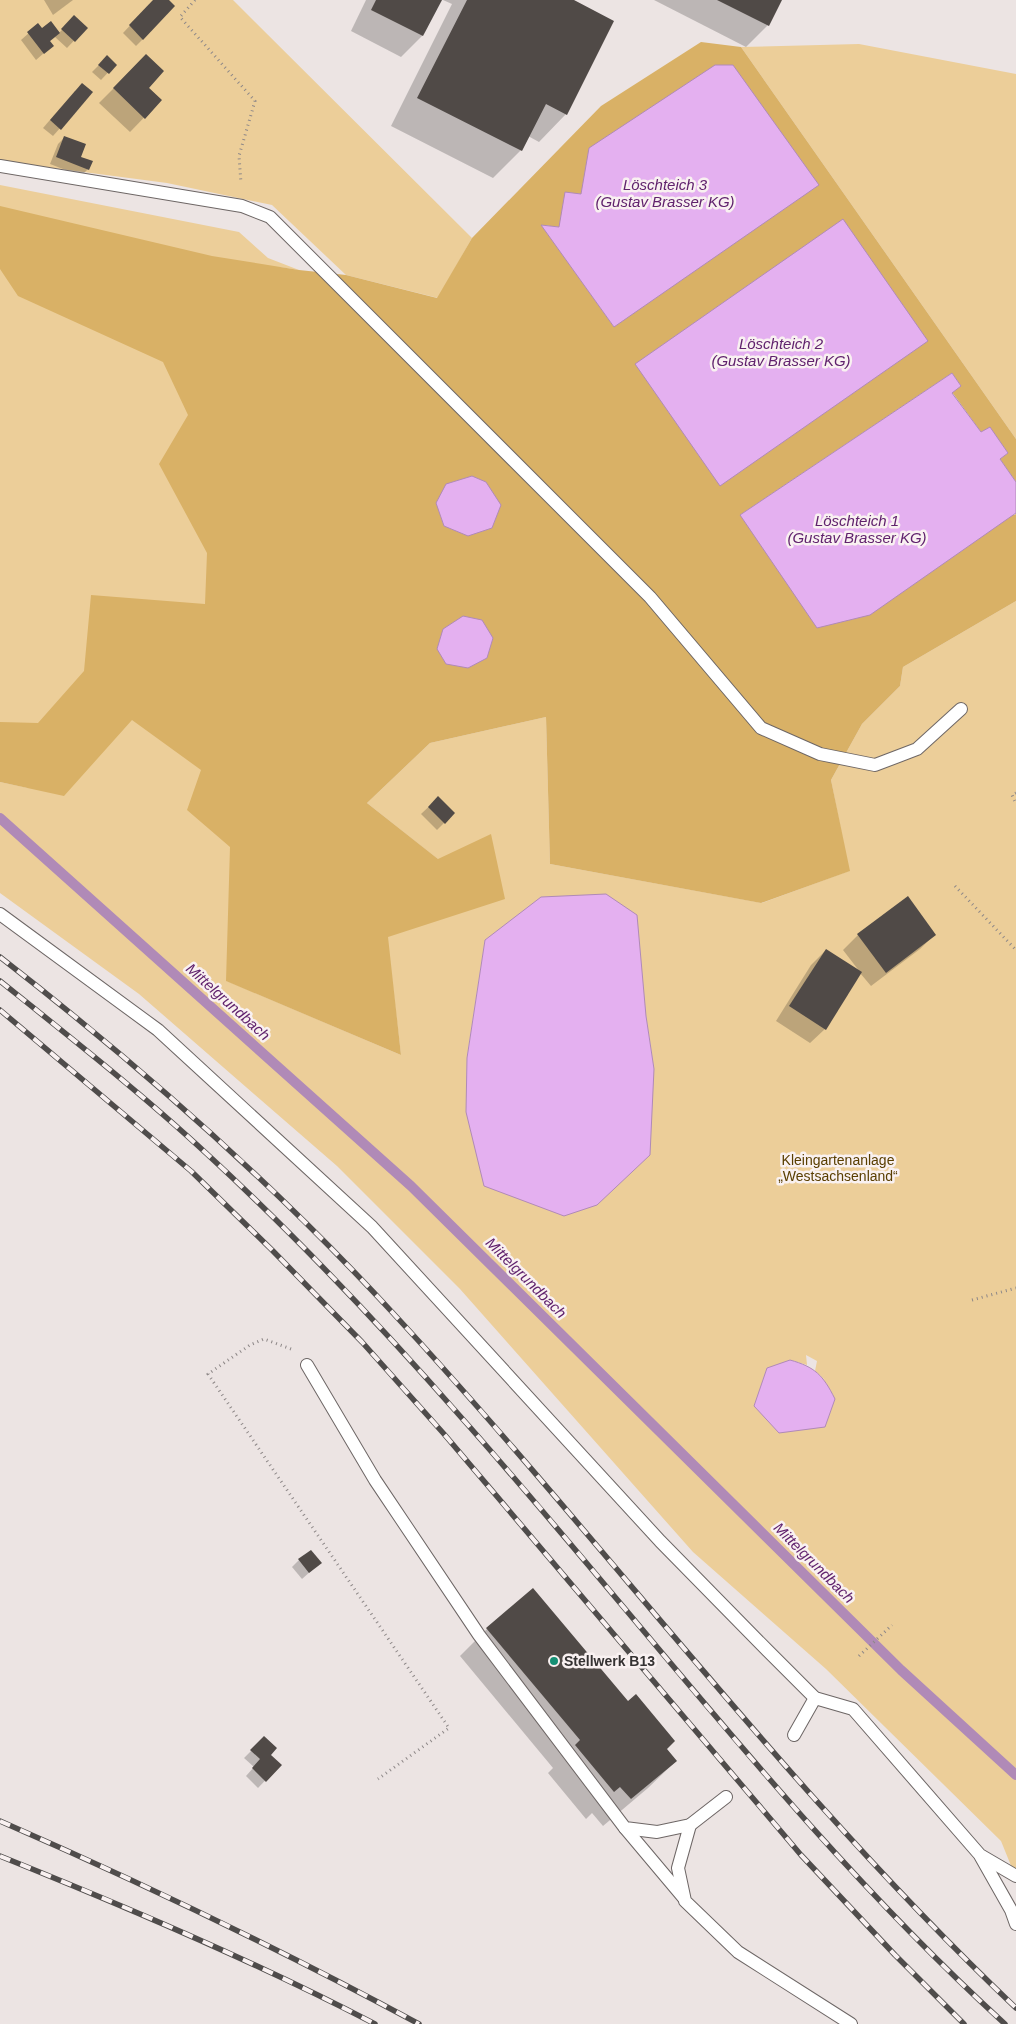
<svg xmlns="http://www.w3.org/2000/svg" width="1016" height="2024" viewBox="0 0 1016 2024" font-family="Arial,sans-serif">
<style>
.green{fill:#ecce99;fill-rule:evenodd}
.forest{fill:#d9b166;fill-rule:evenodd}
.water{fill:#e4b0f0;stroke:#b08ab7}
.shadow{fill:#0003}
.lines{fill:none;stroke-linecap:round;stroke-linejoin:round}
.stream{stroke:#b08ab7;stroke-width:10}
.building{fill:#504a47}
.service-casing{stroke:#6d6665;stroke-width:14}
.path{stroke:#8e8888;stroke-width:3;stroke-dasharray:1 4;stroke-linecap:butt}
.service{stroke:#fff;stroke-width:12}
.rail-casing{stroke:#4f4c4b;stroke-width:5.5}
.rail{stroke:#f9f1f1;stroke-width:4;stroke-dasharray:11;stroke-linecap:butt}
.poi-dot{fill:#158f74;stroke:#f9f1f1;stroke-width:2}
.labels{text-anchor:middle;stroke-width:5;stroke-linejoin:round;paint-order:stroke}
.park-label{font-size:14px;fill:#593e00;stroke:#f9f1f1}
.poi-label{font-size:14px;font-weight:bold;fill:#353232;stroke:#f9f1f1;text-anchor:start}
.water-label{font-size:15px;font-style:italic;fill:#60226d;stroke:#f9f1f1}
</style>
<rect width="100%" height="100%" fill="#ece4e3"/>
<g class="green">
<path d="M0 0H233L472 238 438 298 346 275 272 205 167 183 0 161Z"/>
<path d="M859 44 1016 74V439L741 47Z"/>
<path d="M0 185 239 232 268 258 299 270 279 267 530 513 501 505 486 482 444 526 463 616 443 629 437 649 227 981 401 1055 387 937 439 860 367 803 430 743 546 717 550 864 762 903 849 871 831 780 862 724 900 686 903 667 1016 601V1878L1001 1841 826 1669 693 1552 460 1289 337 1166 139 994 0 893V782L28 788 0 757ZM485 940 646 1016 654 1069 466 1112 467 1057ZM806 1355 817 1361 815 1371 825 1380 790 1360 807 1365Z"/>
</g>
<path class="forest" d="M701 42 741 47 1016 439V482L1000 459 1008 453 990 428 981 432 952 392 961 386 952 373 740 515H1015L1016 513V601L903 667 900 686 862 724 831 780 850 871 761 903 550 864 546 717 430 743 367 803 438 859 491 834 505 899 388 937 401 1055 226 981 230 847 187 810 201 770 132 720 64 796 0 782V722L38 723 84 671 91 595 205 604 207 553 159 464 188 415 163 362 18 296 0 269V206L212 256 299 270 346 275 437 298 472 238 601 106ZM581 194 614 327 542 225 559 227Z"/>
<g class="water">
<path d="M715 65H733L819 185 614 327 541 225 559 227 565 192 581 194 589 148Z"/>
<path d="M843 219 928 341 720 486 635 364Z"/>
<path d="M952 373 961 386 952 393 981 432 990 427 1008 453 1000 459 1016 482V513L870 615 817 628 740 515Z"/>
<path d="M472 476 486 482 501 505 492 528 468 536 444 526 436 503 446 484Z"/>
<path d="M463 616 482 620 493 638 487 658 468 668 446 664 437 649 443 629Z"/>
<path d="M606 894 637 915 646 1016 654 1069 650 1155 597 1205 564 1216 484 1186 466 1112 467 1058 485 940 541 897Z"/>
<path d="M790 1360C815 1367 823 1375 835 1399L825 1427 779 1433 754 1406 767 1368Z"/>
</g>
<g class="shadow">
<path d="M44 0H73L53 15Z"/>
<path d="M154 0H167L143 39 136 46 123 33Z"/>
<path d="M366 0H441L422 36 401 57 351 31Z"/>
<path d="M443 0H571L566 114 539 142 528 136 521 150 493 178 391 126 452 4Z"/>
<path d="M654 0H780L768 25 746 47Z"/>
<path d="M74 17 86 28 67 48 55 37 49 42 52 46 36 60 21 40 38 25 42 29 59 33Z"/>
<path d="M100 64 115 65 101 80 92 72Z"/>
<path d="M132 70 161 100 130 132 99 103Z"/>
<path d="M75 91 92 92 53 136 43 128Z"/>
<path d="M65 137 88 169 81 176 50 164 58 144Z"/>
<path d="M438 798 454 813 437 830 421 814Z"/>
<path d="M907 898 935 934 920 949 871 986 860 973 825 1029 810 1043 776 1021 811 965 826 950 860 972 843 950 858 935Z"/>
<path d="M299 1560 320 1563 302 1579 292 1567Z"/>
<path d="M487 1629 665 1749 676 1761 648 1788 603 1826 592 1813 586 1819 548 1773 553 1768 460 1656Z"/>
<path d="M264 1738 269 1755 280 1765 258 1788 246 1776 254 1767 244 1758Z"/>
</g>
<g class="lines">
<path class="stream" d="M0 818 411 1186 901 1670 1016 1775"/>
</g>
<g class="building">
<path d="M153 0H169L175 6 143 40 129 25Z"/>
<path d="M376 0H442L423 36 371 10Z"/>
<path d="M467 0H574L614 21 567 115 546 104 522 151 417 98Z"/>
<path d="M717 0H782L769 26Z"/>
<path d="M74 15 88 28 75 42 61 29Z"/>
<path d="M51 21 60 33 50 41 54 46 44 54 27 32 38 23 42 28Z"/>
<path d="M146 54 164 71 149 88 162 100 145 119 113 88Z"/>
<path d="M107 55 117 65 109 74 98 65Z"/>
<path d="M82 83 93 92 61 130 50 120Z"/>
<path d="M64 136 86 144 81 157 93 161 89 170 56 157Z"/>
<path d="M438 796 455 813 445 824 428 807Z"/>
<path d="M908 896 936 935 886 973 857 934Z"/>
<path d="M826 949 862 972 826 1030 789 1006Z"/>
<path d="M311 1550 322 1563 309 1573 298 1559Z"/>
<path d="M533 1588 628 1701 636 1694 675 1741 667 1749 677 1761 631 1799 620 1787 614 1792 575 1745 580 1740 486 1628Z"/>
<path d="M264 1736 277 1748 271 1755 282 1765 266 1782 252 1768 260 1759 250 1750Z"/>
</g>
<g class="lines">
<g class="service-casing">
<g id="service">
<path d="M0 166 242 206 270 217 650 597 761 728 820 754 875 765 917 749 961 709"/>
<path d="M0 914 158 1030 372 1227 660 1541 767 1650 815 1698 853 1709 980 1855 1016 1876"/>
<path d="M307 1365 375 1480 479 1635 625 1828 657 1832 690 1825 726 1797"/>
<path d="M794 1735 815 1698"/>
<path d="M690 1825 678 1868 685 1901 738 1952 851 2024"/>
<path d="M625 1828 683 1897"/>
<path d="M981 1857 1011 1910 1016 1924"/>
</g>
</g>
<g class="path">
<path d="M195 0 180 17 255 101 239 156 241 183"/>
<path d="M1016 793 1012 795 1016 804"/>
<path d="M955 886 1016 950"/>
<path d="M972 1300 1016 1288"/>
<path d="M291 1349 264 1339 250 1345 208 1374 449 1728 378 1779"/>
<path d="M859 1656 892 1625"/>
</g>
<use href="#service" class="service"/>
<g class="rail-casing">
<g id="rail">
<path d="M0 957C139 1065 273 1183 392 1312 604 1541 789 1793 1016 2008"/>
<path d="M0 981C70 1037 141 1093 207 1154 296 1236 380 1325 460 1416 640 1618 804 1841 1005 2024"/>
<path d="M0 1010 191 1171 272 1250 362 1342 444 1434 801 1855 895 1955 964 2024"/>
<path d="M0 1821C142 1883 282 1950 419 2024"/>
<path d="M0 1856C127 1907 254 1961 375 2024"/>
</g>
</g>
<use href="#rail" class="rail"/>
</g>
<circle class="poi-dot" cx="554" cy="1661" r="5"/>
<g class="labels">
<g class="park-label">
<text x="838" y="1165">Kleingartenanlage<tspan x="838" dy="16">„Westsachsenland“</tspan></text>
</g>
<g class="poi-label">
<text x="564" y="1666">Stellwerk B13</text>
</g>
<g class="water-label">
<text x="665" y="190">Löschteich 3<tspan x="665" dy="17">(Gustav Brasser KG)</tspan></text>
<text x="781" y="349">Löschteich 2<tspan x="781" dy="17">(Gustav Brasser KG)</tspan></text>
<text x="857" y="526">Löschteich 1<tspan x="857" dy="17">(Gustav Brasser KG)</tspan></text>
<text transform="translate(228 1002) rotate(42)" y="5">Mittelgrundbach</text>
<text transform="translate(526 1278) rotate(45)" y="5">Mittelgrundbach</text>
<text transform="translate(814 1563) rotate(45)" y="5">Mittelgrundbach</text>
</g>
</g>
</svg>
